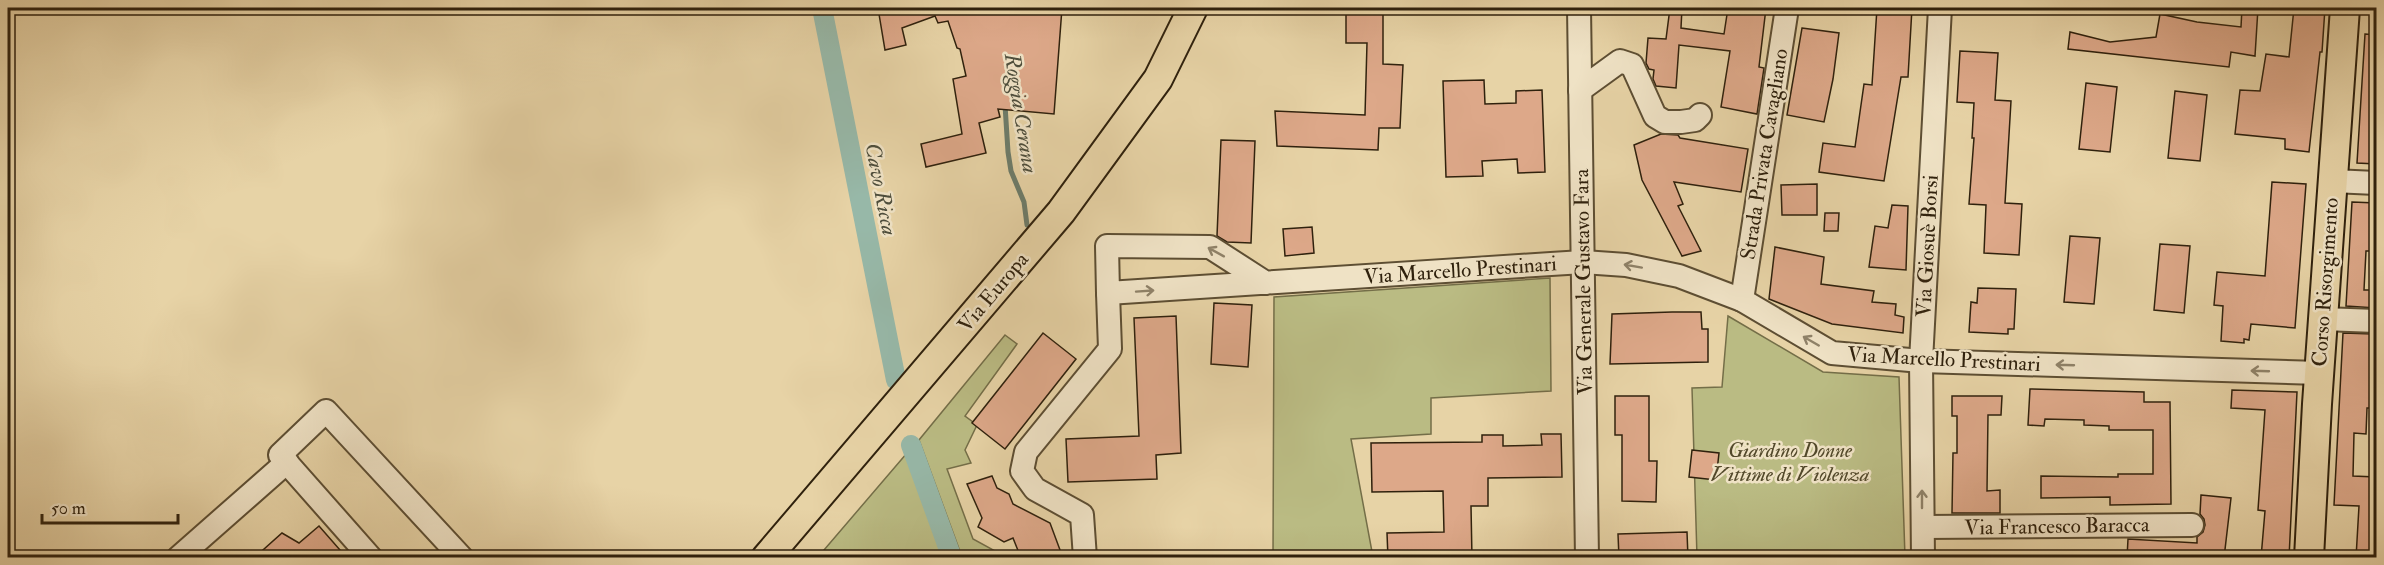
<svg xmlns="http://www.w3.org/2000/svg" width="2384" height="565" viewBox="0 0 2384 565" font-family="'IM FELL Double Pica',serif">
<style>
.green{fill:#babb83;stroke:#746e48;stroke-width:1.5}
.lines{fill:none;stroke-linecap:round;stroke-linejoin:round}
.stream{stroke:#6d7c6a;stroke-width:5}
.canal{stroke:#97b8a8;stroke-width:20}
.building{fill:#dda889;stroke:#2f210d;stroke-width:1.5}
.minor-casing{stroke:#5d4e33;stroke-width:26}
.major-casing{stroke:#2f210d;stroke-width:32}
.minor{stroke:#efe2c5;stroke-width:22}
.major{stroke:#e7d3a6;stroke-width:28}
.oneway{stroke:#8f8269}
.labels{text-anchor:middle;stroke-width:5;stroke-linejoin:round;paint-order:stroke}
.street-label{font-size:21px;fill:#2f210d;stroke:#efe2c5}
.park-label{font-size:21px;font-style:italic;fill:#52482a;stroke:#efe2c5}
.water-label{font-size:22px;font-style:italic;fill:#4e4e3c;stroke:#efe2c5}
</style>
<rect width="100%" height="100%" fill="#e7d3a6"/>
<filter id="stains"><feTurbulence type="fractalNoise" baseFrequency=".00333" numOctaves="4"/><feColorMatrix values="0 0 0 0 .2 0 0 0 0 .09 0 0 0 0 .02 0 0 0 .5 -.17"/></filter>
<radialGradient id="worn" r=".72"><stop offset=".6" stop-color="#630" stop-opacity="0"/><stop offset="1" stop-color="#630" stop-opacity=".3"/></radialGradient>
<g class="green">
<path d="M1550 278 1551 391 1431 398V434L1351 439 1373 557H1273L1274 297Z"/>
<path d="M1728 316 1823 372 1899 377 1905 557H1697L1692 388 1722 387Z"/>
<path d="M1005 335 1017 344 965 416 977 425 965 450 971 463 947 469 973 539 997 552 1000 557H962L919 440Z"/>
<path d="M907 453 943 557H818Z"/>
</g>
<g class="lines">
<path class="stream" d="M1005 105 1008 152 1011 171 1024 202 1027 225"/>
<g class="canal">
<path d="M822 8 896 380"/>
<path d="M911 445 952 558"/>
</g>
</g>
<g class="building">
<path d="M878 8H1062L1054 114 998 109 1000 117 979 123 986 153 926 167 921 144 962 134 953 79 966 76 960 49 957 48 948 21 938 23 935 16 902 28 906 45 885 50Z"/>
<path d="M1346 8H1383V64L1403 65 1400 128H1379L1378 150 1277 146 1275 111 1365 115 1367 43H1346Z"/>
<path d="M1670 8H1682L1681 28 1724 34 1728 8H1766L1759 67 1764 68 1757 114 1721 107 1730 51 1679 45 1676 88 1656 86 1653 79 1654 70 1649 69 1646 63 1648 38 1666 39Z"/>
<path d="M1877 8H1912L1908 77H1901L1884 181 1819 172 1823 143 1855 147 1864 84 1872 85Z"/>
<path d="M2242 8H2258L2255 56 2231 52 2229 67 2068 49 2070 32 2110 42 2156 37 2160 14 2197 22 2241 27Z"/>
<path d="M2294 8H2325L2322 52H2320L2309 152 2285 149V139L2235 134 2240 90 2260 91 2266 54 2289 57Z"/>
<path d="M1802 28 1839 33 1833 79 1824 122 1787 115Z"/>
<path d="M2365 34 2376 35V164L2357 163Z"/>
<path d="M1960 51 1998 53 1995 100 2011 101 2005 203 2022 204 2019 255 1984 253 1986 205 1969 204 1974 138H1972L1974 103 1957 102Z"/>
<path d="M1484 80 1485 104 1516 103V91L1542 90 1545 172 1518 173 1517 159 1482 161 1483 176 1446 177 1443 81Z"/>
<path d="M2086 83 2117 87 2110 152 2079 149Z"/>
<path d="M2175 91 2207 95 2200 161 2168 158Z"/>
<path d="M1661 134 1678 135 1680 138 1748 149 1741 192 1674 182 1683 204 1678 206 1701 251 1682 256 1642 180 1634 145Z"/>
<path d="M1221 140 1255 141 1251 243 1227 242 1217 236Z"/>
<path d="M2272 182 2306 184 2295 328 2251 324 2249 340 2244 339V343L2221 341 2223 306 2214 305 2217 272 2265 276Z"/>
<path d="M1817 184V215H1782L1781 185Z"/>
<path d="M2352 202 2376 203V251H2366L2364 290H2376V308L2346 306Z"/>
<path d="M1892 205 1908 206 1906 270 1869 267 1875 226 1888 228Z"/>
<path d="M1825 213H1839L1838 231H1824Z"/>
<path d="M1312 227 1314 253 1285 256 1283 229Z"/>
<path d="M2070 236 2100 238 2094 304 2064 302Z"/>
<path d="M2160 244 2190 246 2184 313 2154 310Z"/>
<path d="M1775 247 1824 257 1821 284 1874 291 1872 302 1896 304 1895 315 1904 317 1903 333 1832 324 1769 299Z"/>
<path d="M1978 288 2016 289 2014 329H2008V334L1969 332 1971 302 1977 303Z"/>
<path d="M1214 303 1252 305 1248 367 1211 364Z"/>
<path d="M1672 312H1701L1702 329H1708V362L1610 364 1612 314Z"/>
<path d="M1176 316 1181 453 1156 455 1157 479 1068 482 1066 439 1139 436 1134 318Z"/>
<path d="M1043 333 1076 359 1005 449 972 423Z"/>
<path d="M2343 333 2373 334V340H2376V408H2367L2366 434 2354 433 2353 476 2376 477V558H2356L2359 506 2334 505Z"/>
<path d="M2030 389 2144 392V402H2170L2171 504 2110 505V497L2041 498V476L2118 477V474H2153V430H2109V426L2084 425V420L2045 419 2044 426 2028 425Z"/>
<path d="M2232 390 2297 392 2289 558H2261L2265 511 2258 510 2265 410 2231 408Z"/>
<path d="M1615 396H1649V461H1657L1656 502 1622 501V435H1615Z"/>
<path d="M1952 396H2002L2001 415H1988L1987 491 2000 490V513H1952L1953 453H1957V416H1952Z"/>
<path d="M1541 434H1561L1562 477 1488 478V506H1471L1472 558H1388L1387 533 1444 532 1443 491 1372 492 1371 443 1482 442V435H1503V446L1542 445Z"/>
<path d="M1692 450 1719 453 1716 480 1689 477Z"/>
<path d="M992 476 997 488 1009 494 1013 504 1050 523 1063 558H1021L1013 538 1004 542 978 527 982 518 967 484Z"/>
<path d="M2201 495 2231 498 2224 558H2127L2128 539 2197 543V537L2203 532 2205 525 2204 519 2200 514Z"/>
<path d="M319 526 347 558H254L282 533 299 543Z"/>
<path d="M1687 532 1688 558H1619L1618 534Z"/>
</g>
<g class="lines">
<g class="minor-casing">
<g id="minor">
<path d="M1579 8 1587 558"/>
<path d="M1580 90 1620 61 1632 65 1655 116 1665 122H1681L1695 120 1700 115"/>
<path d="M2333 181 2376 183"/>
<path d="M1266 283 1210 247 1107 246 1108 293 1551 264 1583 262 1626 265 1679 276 1742 300 1832 353 1921 361 2319 373"/>
<path d="M1742 300 1787 8"/>
<path d="M2323 319 2376 321"/>
<path d="M1923 527 2192 525"/>
<path d="M178 558 287 462"/>
<path d="M371 558 280 455 326 411 462 558"/>
<path d="M1085 558 1082 515 1035 489 1022 471 1026 452 1110 349 1108 293"/>
<path d="M1923 558 1921 361 1940 8"/>
</g>
</g>
<g class="major-casing">
<g id="major">
<path d="M766 558 1061 212 1158 79 1193 8"/>
<path d="M2309 558 2317 404 2345 8"/>
</g>
</g>
<use href="#minor" class="minor"/>
<use href="#major" class="major"/>
</g>
<defs><path id="oneway-shaft" d="M-6 0H5M1.5-3L5.5 0L1.5 3" fill="none" stroke-width="1.6" stroke-linecap="round" stroke-linejoin="round" transform="scale(1.5)"/></defs>
<g class="oneway">
<use href="#oneway-shaft" transform="translate(1216 252) rotate(-151)"/>
<use href="#oneway-shaft" transform="translate(1633 266) rotate(-170)"/>
<use href="#oneway-shaft" transform="translate(1145 291) rotate(-4)"/>
<use href="#oneway-shaft" transform="translate(1811 341) rotate(-150)"/>
<use href="#oneway-shaft" transform="translate(2065 365) rotate(-178)"/>
<use href="#oneway-shaft" transform="translate(2260 371) rotate(-178)"/>
<use href="#oneway-shaft" transform="translate(1922 499) rotate(-90)"/>
</g>
<g class="labels">
<g class="street-label">
<text transform="translate(1764 154) rotate(-81)" y="7">Strada Privata Cavagliano</text>
<text transform="translate(1927 246) rotate(-87)" y="7">Via Giosuè Borsi</text>
<text transform="translate(1460 270) rotate(-4)" y="7">Via Marcello Prestinari</text>
<text transform="translate(1583 282) rotate(-91)" y="7">Via Generale Gustavo Fara</text>
<text transform="translate(2325 282) rotate(-86)" y="7">Corso Risorgimento</text>
<text transform="translate(993 292) rotate(-50)" y="7">Via Europa</text>
<text transform="translate(1944 359) rotate(3)" y="7">Via Marcello Prestinari</text>
<text transform="translate(2057 526) rotate(-1)" y="7">Via Francesco Baracca</text>
</g>
<g class="park-label">
<text x="1790" y="457">Giardino Donne<tspan x="1790" dy="24">Vittime di Violenza</tspan></text>
</g>
<g class="water-label">
<text transform="translate(1022 113) rotate(81)" y="8">Roggia Cerana</text>
<text transform="translate(882 189) rotate(79)" y="8">Cavo Ricca</text>
</g>
</g>
<rect width="2384" height="565" fill="none" stroke="#e7d3a6" stroke-width="30"/>
<rect x="9" y="9" width="2366" height="547" fill="none" stroke="#2f210d" stroke-width="3"/>
<rect x="15" y="15" width="2354" height="535" fill="none" stroke="#2f210d" stroke-width="1.5"/>
<path d="M42 514v9h136v-9" fill="none" stroke="#2f210d" stroke-width="3"/>
<text x="51" y="514" font-size="18" fill="#2f210d" stroke="#efe2c5" stroke-width="4.5" paint-order="stroke">50 m</text>
<rect width="100%" height="100%" filter="url(#stains)"/>
<rect width="100%" height="100%" fill="url(#worn)"/>
</svg>
